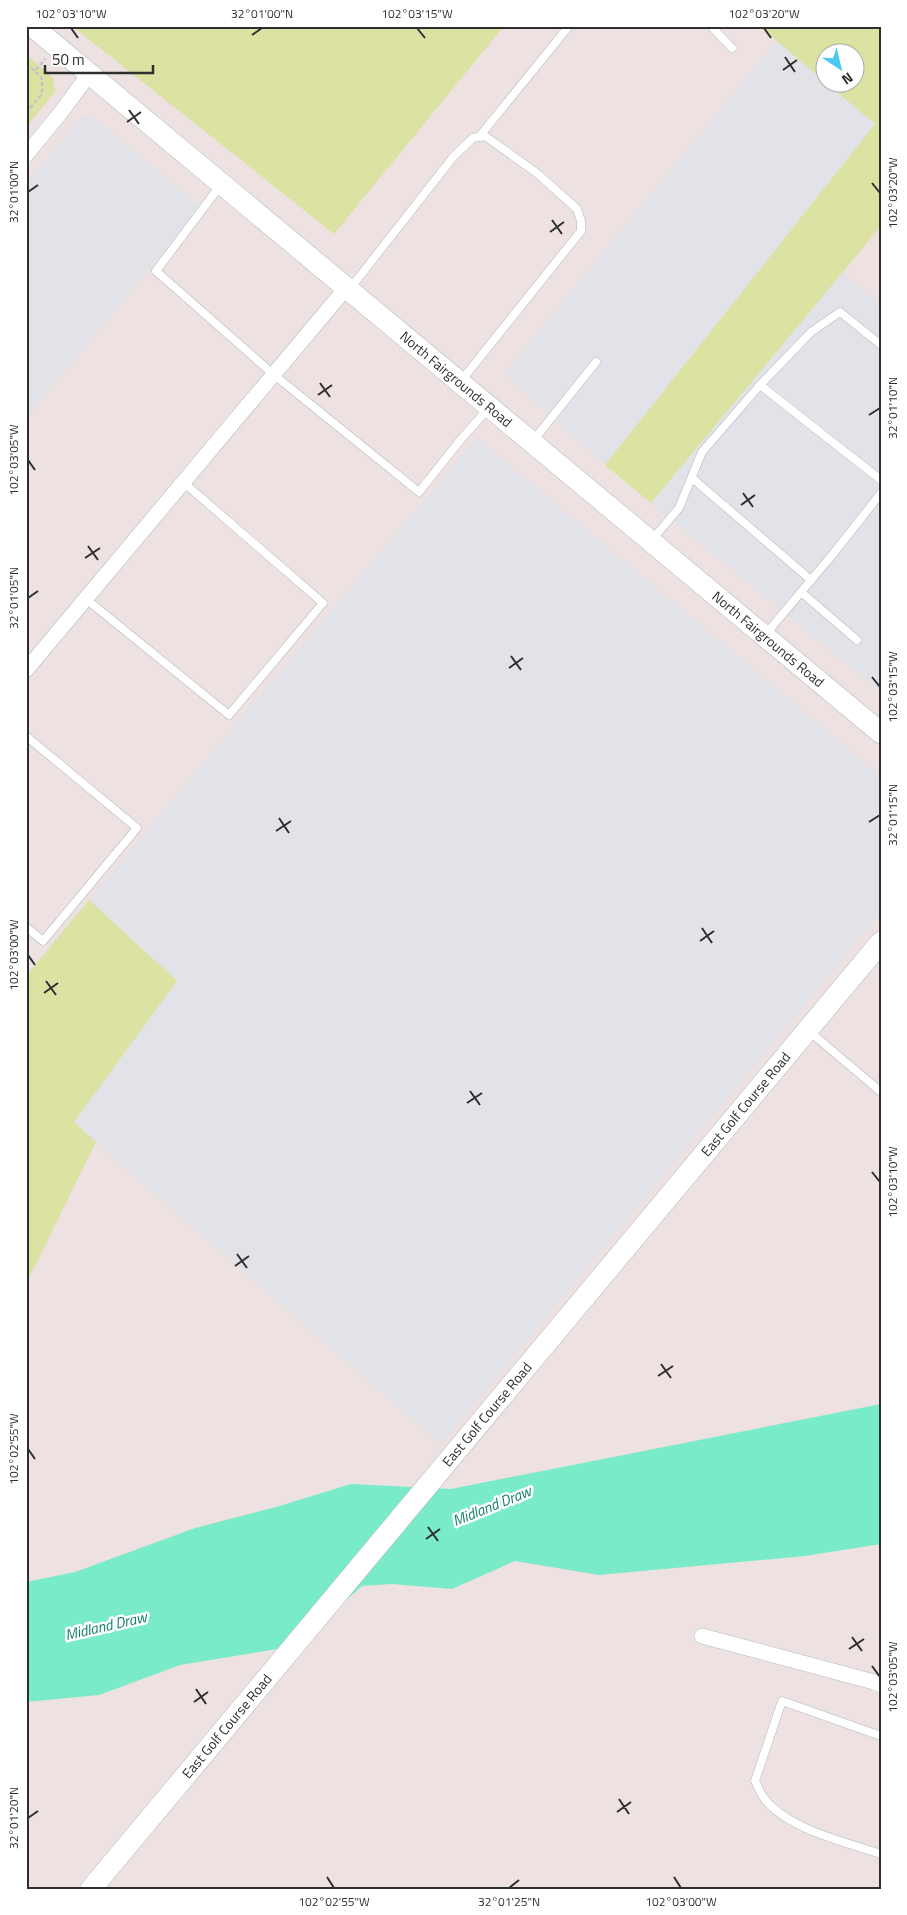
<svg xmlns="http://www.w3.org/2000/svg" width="907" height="1915" viewBox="0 0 907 1915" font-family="'Titillium Web',sans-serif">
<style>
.industrial{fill:#e1e3e8}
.green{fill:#dce2a1}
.water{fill:#7aebc9}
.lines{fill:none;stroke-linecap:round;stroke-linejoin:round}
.lane-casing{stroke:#b2babd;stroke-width:9}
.street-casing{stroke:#b2babd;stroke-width:16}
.secondary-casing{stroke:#b2babd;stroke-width:22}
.path{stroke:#c4c4c4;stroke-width:2.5;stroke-dasharray:4 2.5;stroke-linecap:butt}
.lane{stroke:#fff;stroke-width:8}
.street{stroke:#fff;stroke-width:15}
.secondary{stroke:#fff;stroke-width:21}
.ticks{fill:none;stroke:#2e2e2e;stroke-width:2}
.labels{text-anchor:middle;stroke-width:5;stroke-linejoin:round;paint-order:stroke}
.street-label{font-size:14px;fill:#2e2e2e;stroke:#fff}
.water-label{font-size:15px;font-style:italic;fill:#138068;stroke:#fff}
.neatline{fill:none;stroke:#2e2e2e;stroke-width:2}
.ticks-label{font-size:12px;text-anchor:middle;fill:#2e2e2e}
</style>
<rect width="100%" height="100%" fill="#eee1e1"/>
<g class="industrial">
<path d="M777 41 876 124 605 465 504 374Z"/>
<path d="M82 117H93L201 207 26 418V184Z"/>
<path d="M842 272 881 304V692L651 503Z"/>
<path d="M477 438 881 776V912L441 1444 73 1122 177 981 89 900Z"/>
</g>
<g class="green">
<path d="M72 26H504L334 234Z"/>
<path d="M759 26H881V226L651 503 605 465 875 124 826 83 854 82V52H824V81Z"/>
<path d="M26 54 53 78 55 92 26 127Z"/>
<path d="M89 900 177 981 74 1122 96 1142 26 1284V976Z"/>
</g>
<path class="water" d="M881 1404V1544L805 1556 599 1575 515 1561 452 1589 391 1584 362 1586 295 1646 180 1665 99 1695 26 1702V1582L75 1572 195 1528 276 1507 351 1484 451 1489Z"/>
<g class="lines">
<g class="lane-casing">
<g id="lane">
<path d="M711 26 732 48"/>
<path d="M479 137 569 26"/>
<path d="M220 186 156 271 273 374 419 492 462 438 488 409"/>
<path d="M349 290 454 156 473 138 485 136 538 174 577 209 581 221V231L461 381"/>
<path d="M760 385 881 480"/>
<path d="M533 441 596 362"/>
<path d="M692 478 811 580"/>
<path d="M651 541 679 508 702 452 760 385 811 332 840 312 881 345"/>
<path d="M801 592 857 640"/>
<path d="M86 599 229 715 323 603 183 482"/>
<path d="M765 635 833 554 881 493"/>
<path d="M26 736 137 828 43 941 26 927"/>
<path d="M809 1031 881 1092"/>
<path d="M881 1736 782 1701 755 1781C758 1786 760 1793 764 1798 787 1829 845 1842 881 1854"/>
</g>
</g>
<g class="street-casing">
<g id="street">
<path d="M26 155 62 111 89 74"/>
<path d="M26 670 346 288"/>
<path d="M702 1636 874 1682 881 1685"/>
</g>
</g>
<g class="secondary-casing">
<g id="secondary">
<path id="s1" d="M32 26 881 733"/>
<path id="s2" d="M91 1889 881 942"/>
</g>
</g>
<g class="path">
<path d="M26 64 35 71"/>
<path d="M26 113 42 94V79L35 71 45 59"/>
</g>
<use href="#lane" class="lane"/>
<use href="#street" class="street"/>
<use href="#secondary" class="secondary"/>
</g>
<path class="ticks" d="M71 28 78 38M417 28 425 38M764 28 771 38M252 35 262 28M785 57 795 72M783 70 797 60M129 110 139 124M127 122 141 112M872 183 880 193M28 192 38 185M552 220 562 234M550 232 564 222M320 383 330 397M318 395 332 385M869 415 880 408M28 460 35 470M743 493 753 507M741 505 755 495M88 546 98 560M85 558 100 548M28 598 38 591M511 656 521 670M509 668 523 658M872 677 880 687M279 818 289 833M869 822 880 815M276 831 291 821M702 928 712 943M700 941 714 931M28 955 35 965M46 981 56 995M44 993 58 983M470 1091 480 1105M467 1103 482 1093M872 1172 880 1182M237 1254 247 1268M235 1266 249 1256M661 1364 671 1378M658 1376 673 1366M28 1449 35 1459M428 1527 438 1541M426 1539 440 1529M852 1637 862 1651M849 1649 864 1639M872 1666 880 1677M196 1689 206 1704M194 1702 208 1692M619 1799 629 1814M617 1812 631 1802M28 1818 38 1811M327 1877 334 1888M674 1877 681 1888M509 1888 519 1880"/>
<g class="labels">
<g class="street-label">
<text dy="5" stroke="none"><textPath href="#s1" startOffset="552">North Fairgrounds Road</textPath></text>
<text dy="5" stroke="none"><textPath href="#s1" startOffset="958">North Fairgrounds Road</textPath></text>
<text dy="5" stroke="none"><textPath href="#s2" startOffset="1022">East Golf Course Road</textPath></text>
<text dy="5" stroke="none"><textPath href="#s2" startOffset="618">East Golf Course Road</textPath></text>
<text dy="5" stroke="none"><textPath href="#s2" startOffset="212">East Golf Course Road</textPath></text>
</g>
<g class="water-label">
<text transform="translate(492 1506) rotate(-22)" y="5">Midland Draw</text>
<text transform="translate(106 1626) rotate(-13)" y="5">Midland Draw</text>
</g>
</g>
<rect width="907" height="1915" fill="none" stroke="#ffffff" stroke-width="55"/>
<g transform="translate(840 68) rotate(145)"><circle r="24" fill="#ffffff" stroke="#ababab"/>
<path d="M0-4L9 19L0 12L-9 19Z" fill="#4ac9f3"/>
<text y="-8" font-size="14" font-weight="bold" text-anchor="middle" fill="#2e2e2e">N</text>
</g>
<path d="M45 65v8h108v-8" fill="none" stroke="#2e2e2e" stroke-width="2.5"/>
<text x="52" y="65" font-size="15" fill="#2e2e2e" stroke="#ffffff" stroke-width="4" paint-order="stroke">50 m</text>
<rect x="28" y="28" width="852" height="1860" class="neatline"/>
<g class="ticks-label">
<text x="71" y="18">102°03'10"W</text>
<text x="262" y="18">32°01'00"N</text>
<text x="417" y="18">102°03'15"W</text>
<text x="764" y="18">102°03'20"W</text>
<text transform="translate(14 192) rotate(-90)" y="4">32°01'00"N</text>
<text transform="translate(893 193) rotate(-90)" y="4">102°03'20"W</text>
<text transform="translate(893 408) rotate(-90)" y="4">32°01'10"N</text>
<text transform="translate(14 460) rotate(-90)" y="4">102°03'05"W</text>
<text transform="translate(14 598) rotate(-90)" y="4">32°01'05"N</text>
<text transform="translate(893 687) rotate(-90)" y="4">102°03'15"W</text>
<text transform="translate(893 815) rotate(-90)" y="4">32°01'15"N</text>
<text transform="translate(14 955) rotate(-90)" y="4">102°03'00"W</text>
<text transform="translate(893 1182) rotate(-90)" y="4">102°03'10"W</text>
<text transform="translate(14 1449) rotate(-90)" y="4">102°02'55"W</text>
<text transform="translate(893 1677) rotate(-90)" y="4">102°03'05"W</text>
<text transform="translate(14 1818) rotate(-90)" y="4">32°01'20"N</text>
<text x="334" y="1906">102°02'55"W</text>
<text x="509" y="1906">32°01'25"N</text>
<text x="681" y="1906">102°03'00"W</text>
</g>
</svg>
